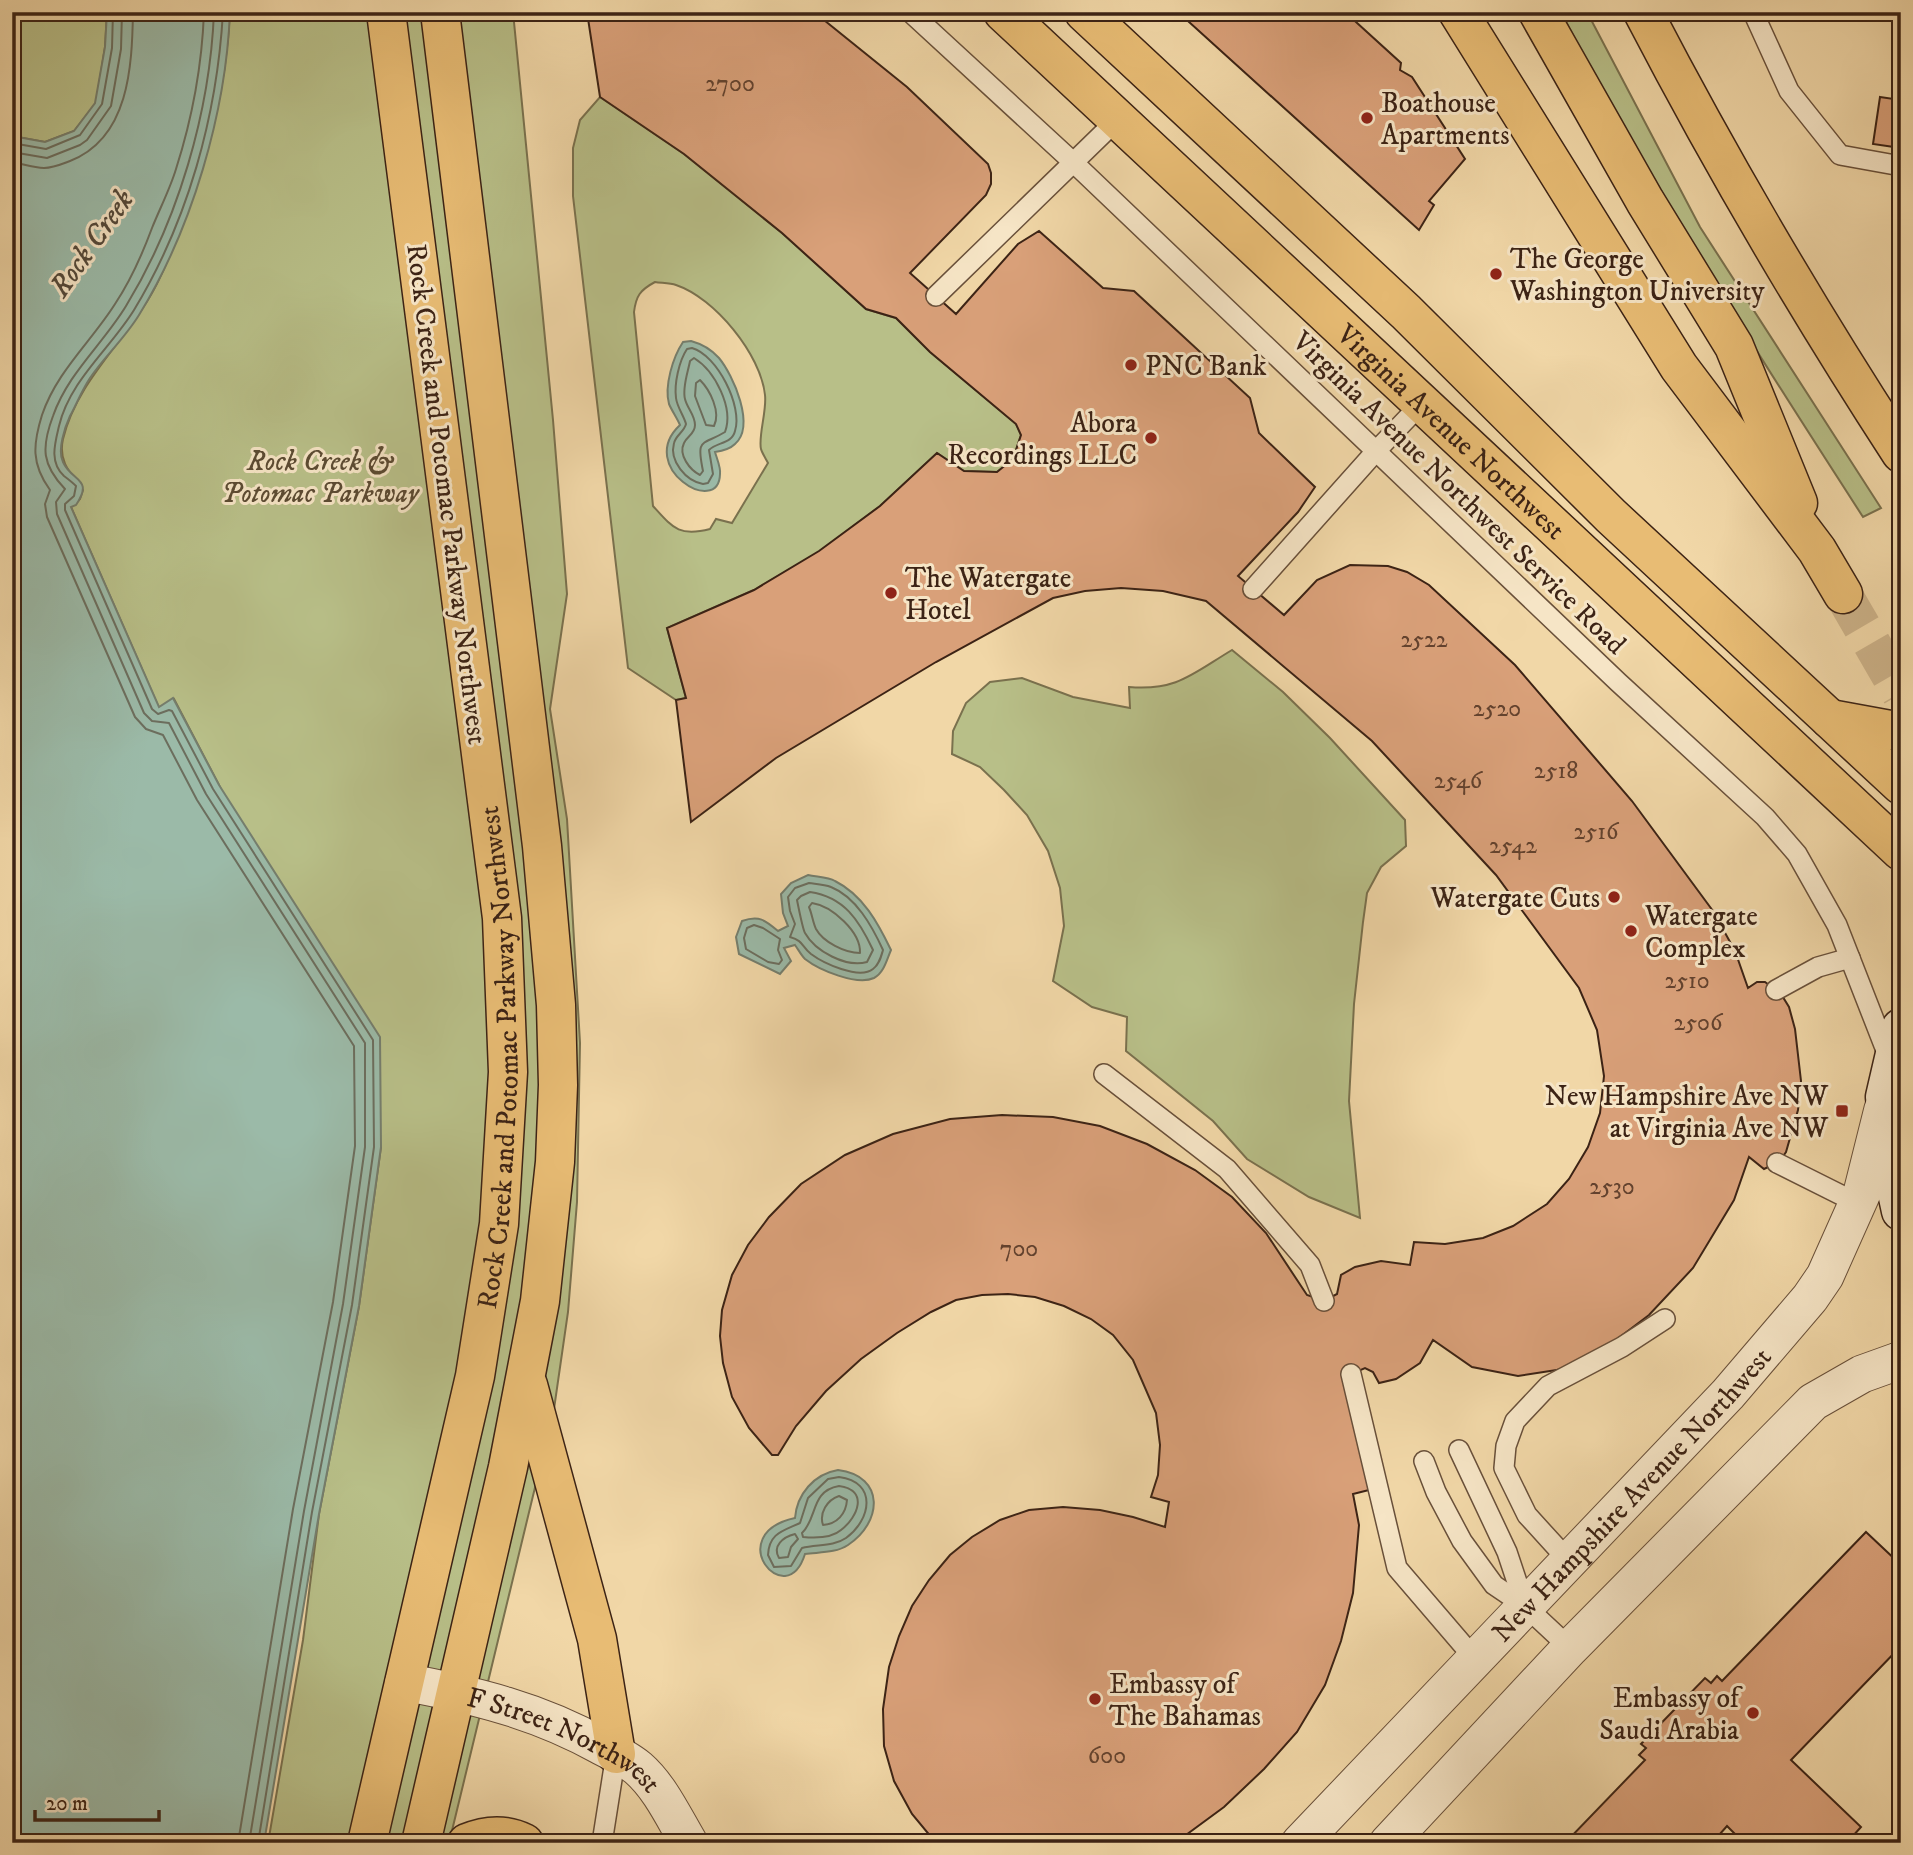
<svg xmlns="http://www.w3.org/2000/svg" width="1913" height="1855" viewBox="0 0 1913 1855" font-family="'IM FELL DW Pica',serif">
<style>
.green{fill:#b8bf88;stroke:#7a714e;stroke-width:2;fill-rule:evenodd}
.water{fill:#9bbaa8;stroke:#757e6d;stroke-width:2}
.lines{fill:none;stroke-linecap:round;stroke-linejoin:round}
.shore{stroke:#6c6e5e;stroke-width:2}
.building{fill:#d9a079;stroke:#3c2315;stroke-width:2}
.highway-tunnel{stroke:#cdb38a;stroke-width:38;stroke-dasharray:38 19;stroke-linecap:butt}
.lane-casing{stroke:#69503a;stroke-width:22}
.street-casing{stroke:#69503a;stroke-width:39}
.secondary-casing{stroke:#3c2315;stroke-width:41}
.primary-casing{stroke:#3c2315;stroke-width:41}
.highway-casing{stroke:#3c2315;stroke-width:41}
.lane{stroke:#f6e5c6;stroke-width:19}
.street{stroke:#f6e5c6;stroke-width:37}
.secondary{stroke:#f6e5c6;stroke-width:38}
.primary{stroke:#e8bc74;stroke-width:38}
.highway{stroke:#e8bc74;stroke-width:38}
.poi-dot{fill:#8f2418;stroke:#f6e5c6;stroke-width:2.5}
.labels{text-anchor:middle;stroke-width:6;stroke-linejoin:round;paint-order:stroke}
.number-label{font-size:24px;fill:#63422e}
.poi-label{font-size:28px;fill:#3c2315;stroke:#f6e5c6;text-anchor:start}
.street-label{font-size:28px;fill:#3c2315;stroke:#f6e5c6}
.park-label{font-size:28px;font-style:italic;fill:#5b4a32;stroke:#f6e5c6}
.water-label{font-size:30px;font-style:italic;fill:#54493a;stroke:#f6e5c6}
</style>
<rect width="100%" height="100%" fill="#f1d7a7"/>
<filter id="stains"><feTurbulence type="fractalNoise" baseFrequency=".00286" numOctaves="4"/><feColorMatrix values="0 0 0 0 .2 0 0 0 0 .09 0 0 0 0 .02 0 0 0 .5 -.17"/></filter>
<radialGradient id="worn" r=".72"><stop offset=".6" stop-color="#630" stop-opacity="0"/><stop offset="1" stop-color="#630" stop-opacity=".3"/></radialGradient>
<g class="green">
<path d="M12 12H107L105 47 96 103 74 131 45 142 12 136Z"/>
<path d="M230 12H513L553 420 567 594 550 709 567 819 580 1043 577 1202 568 1312 554 1409 449 1843H268L303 1640 319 1514 359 1306 381 1147 219 785 174 699 159 708 71 507 80 499 83 490C70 473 58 461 63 439 76 384 121 345 149 298 162 277 171 253 180 230 209 159 226 89 230 12Z"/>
<path d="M1561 12H1587L1700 227 1881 508 1863 517C1757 353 1650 187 1561 12Z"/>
<path d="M600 97 684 154 782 233 866 309 896 318 930 352 1016 424 1021 435 1013 459 997 472 964 471 937 453 880 506 819 552 754 590 667 628 686 698 676 700 628 668 573 196V148L580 120ZM655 282C661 283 670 283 676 285 715 298 761 355 765 395 767 411 758 436 761 449 762 453 766 459 768 463L732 523 716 519 710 529C679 537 673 528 653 506L634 312C636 296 640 290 655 282Z"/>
<path d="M1232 650 1283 692 1330 738 1405 820 1406 846 1381 867 1367 893 1363 922 1354 1004 1349 1101 1360 1218 1309 1197 1247 1159 1213 1121 1126 1051 1127 1017 1092 1007 1053 981 1064 926 1060 888 1048 851 1027 815 1004 790 980 767 952 754 953 731 966 703 990 682 1022 678 1073 697 1130 708 1129 687C1177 691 1192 674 1232 650Z"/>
</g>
<g class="water">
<path d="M107 12H230C226 113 192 229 139 315 125 338 105 356 90 378 82 390 77 403 70 416 65 427 57 450 63 462 72 482 94 478 76 505L71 507 159 707 173 698 219 785 380 1037 381 1147 359 1306 319 1514 264 1843H12V136L45 142 74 131 95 103 105 47Z"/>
<path d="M691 341C702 344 711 349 719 358 733 375 756 426 735 444 730 449 722 451 715 452 717 459 721 468 720 474 719 518 635 467 680 425 677 418 672 411 669 404 664 386 673 357 683 342Z"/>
<path d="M808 875C817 877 828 877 835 881 863 895 878 923 891 950 887 959 884 973 874 978 857 986 819 970 805 959 801 955 798 949 795 945L784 948 791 961 780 974 739 954 736 937 742 921C759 915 765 920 778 931L788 926 783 913 781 894 791 883Z"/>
<path d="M838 1470C886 1476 882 1523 848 1545 836 1553 820 1552 805 1554 786 1614 721 1534 795 1518 797 1494 814 1474 838 1470Z"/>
</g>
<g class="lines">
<g class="shore">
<path d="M204 12C202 65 192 119 176 169 170 189 160 208 152 228 142 255 131 280 115 304 91 342 57 371 42 415 33 444 31 464 50 490L45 504 47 517 135 717 146 729 163 735 197 800 354 1046 355 1146 333 1302 293 1509 238 1843"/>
<path d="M214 12C210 112 178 221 126 306 103 344 68 373 53 416 41 448 42 465 65 489L56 502 57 514 144 713 152 721 169 723 206 794 365 1043V1147L343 1304 304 1511 249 1843"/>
<path d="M223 12C217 116 188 221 134 310 110 349 70 380 59 426 55 443 49 462 64 476 68 479 72 482 76 486L74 496 65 504V510L152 709 158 714 169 710 172 711 213 789 373 1040 374 1147 352 1305 312 1512 258 1843"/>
<path d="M12 143 46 149 80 135 102 104 112 48 113 12"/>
<path d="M12 152 47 158 80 145 87 140 111 106 121 49 122 12"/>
<path d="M12 162C23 164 34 168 44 168 53 168 62 164 70 161 129 138 132 67 133 12"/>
<path d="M692 348C717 355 743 406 735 431 732 444 717 442 709 450L713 474 708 483 703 484C686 481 669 461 674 443 676 435 684 432 686 424 684 416 677 407 676 398 674 384 679 361 687 349Z"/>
<path d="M694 358C715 371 734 408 725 432 702 446 696 437 703 471L700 475C690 470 678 455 684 443 687 436 695 434 695 425 695 415 687 408 685 399 682 388 688 372 690 361Z"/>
<path d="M700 380C710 390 721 412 714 426L706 425 695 396 696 383Z"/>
<path d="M809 883C816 884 824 884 831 887 856 897 872 926 883 950 881 957 879 965 873 969 859 980 823 963 811 954 801 946 804 941 790 937L795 924 790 911 788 897 795 888Z"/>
<path d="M810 892C844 897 859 920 873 950L867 962C846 968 815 951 805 933 803 930 798 905 797 900L801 896Z"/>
<path d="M812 903C832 906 861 932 860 953 845 953 823 942 816 929 813 923 812 914 809 907Z"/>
<path d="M754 925 763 928 780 939 778 950 782 960 779 964 768 962 746 949 744 938 747 928Z"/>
<path d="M839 1477C878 1482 871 1520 846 1538 833 1547 816 1544 802 1548L791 1566 774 1567 768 1555C769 1533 783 1531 800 1523L808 1498 828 1479Z"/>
<path d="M839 1486C869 1490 858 1517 841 1530 832 1538 814 1538 803 1537L802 1533C818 1518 810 1491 839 1486Z"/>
<path d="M839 1496 847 1500C846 1514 837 1524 823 1525 819 1513 827 1500 839 1496Z"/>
<path d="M795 1534 798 1539 791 1547 788 1557 779 1558C772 1546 783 1537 795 1534Z"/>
</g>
</g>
<g class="building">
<path d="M587 12H814L907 87 988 164 991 173V184L986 195 910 273 956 314 1018 244 1039 231 1103 288 1134 291 1250 398 1259 433 1315 487 1298 512 1238 576 1284 615 1317 580 1350 565 1388 566 1407 572 1429 585 1515 665 1632 801 1713 911 1735 951 1748 988 1757 982H1765L1781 994 1789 1007 1795 1029 1801 1081 1798 1110 1786 1152 1779 1162 1764 1169 1749 1157 1734 1200 1693 1268 1649 1315 1608 1346 1563 1369 1518 1376 1472 1367 1433 1340 1420 1363 1396 1379 1379 1383 1373 1372 1365 1368 1351 1374 1369 1490 1353 1494 1359 1525 1353 1593 1341 1641 1325 1685 1297 1732 1264 1769 1224 1807 1175 1843H936L912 1814 894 1781 884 1746 883 1709 889 1667 899 1636 912 1606 929 1580 950 1555 972 1537 1000 1520 1029 1510 1063 1507 1100 1510 1133 1517 1165 1527 1169 1502 1151 1497 1158 1475 1160 1445 1156 1413 1133 1360 1113 1335 1091 1319 1064 1306 1035 1297 1008 1294 982 1295 956 1300 931 1312 897 1333 861 1359 826 1391 796 1426 778 1455H772L749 1428 732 1397 723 1363 720 1336 722 1310 732 1275 748 1245 769 1217 801 1184 845 1155 893 1134 950 1119 1002 1115 1053 1117 1100 1126 1147 1144 1195 1170 1232 1197 1266 1233 1307 1295 1324 1301 1337 1294 1341 1275 1355 1267 1381 1261 1410 1265 1414 1242 1445 1244 1483 1238 1513 1226 1547 1204 1569 1179 1588 1147 1600 1113 1604 1076 1597 1030 1579 988 1496 875 1372 741 1206 601 1163 591 1121 588 1085 591 1053 598 936 662 776 758 691 822 676 700 686 698 667 628 754 590 819 551 880 506 937 453 964 471 997 472 1013 459 1021 435 1016 424 930 352 896 318 866 309 782 233 684 154 600 97Z"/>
<path d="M1178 12H1345L1401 63 1400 70 1412 77 1465 159 1429 201 1434 205 1419 230Z"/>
<path d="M1880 97 1901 100V148L1873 144Z"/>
<path d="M1866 1532 1901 1565V1646L1791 1760 1861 1827 1852 1837 1855 1843H1744L1727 1826 1712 1843H1565L1645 1760 1639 1755 1646 1748 1641 1744 1705 1678 1711 1683 1717 1676 1722 1681Z"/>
</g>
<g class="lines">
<path class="highway-tunnel" d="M1843 594 1901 694"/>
<g class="lane-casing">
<g id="lane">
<path d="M910 12 1074 163 1618 682 1765 817 1797 854 1837 925 1889 1058"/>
<path d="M1753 12 1789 91 1840 155 1901 166"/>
<path d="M936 296 1119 118"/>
<path d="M1253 589 1377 450 1421 404"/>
<path d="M1776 990 1818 967 1850 958"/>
<path d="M1104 1074 1227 1169 1310 1265 1324 1301"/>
<path d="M1777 1163 1857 1203"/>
<path d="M1351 1374 1397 1568 1475 1659"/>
<path d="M1459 1450 1507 1552 1525 1606"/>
<path d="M1424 1461 1436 1492 1462 1541 1494 1585 1525 1606 1570 1648"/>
<path d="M1568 1560 1527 1515 1504 1468 1506 1446 1515 1421 1548 1386 1622 1347 1665 1319"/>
<path d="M602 1843 616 1754"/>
</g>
</g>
<g class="street-casing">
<g id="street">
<path id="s1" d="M404 1682C474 1695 539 1711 601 1746 613 1752 627 1759 638 1768 660 1787 674 1818 689 1843"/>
<path id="s2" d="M1300 1843 1728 1394 1810 1298 1825 1276 1862 1193 1883 1109"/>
<path d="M1388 1843 1570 1648 1813 1402 1862 1374 1901 1360"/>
</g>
</g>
<g class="secondary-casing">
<path id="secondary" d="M1901 1028 1885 1097 1896 1188 1901 1211"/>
</g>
<g class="primary-casing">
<g id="primary">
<path id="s3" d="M1003 12 1901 851"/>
<path d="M1084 12 1406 312 1611 516 1901 785"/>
<path d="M1830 719 1901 732"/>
<path d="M528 1385 597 1639 616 1754"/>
<path id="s4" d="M367 1843 475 1376 499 1224 508 1072 502 918 386 12"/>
<path d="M421 1843 508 1467 540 1301 555 1162 558 1085 556 1005 542 846 440 12"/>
<path d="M467 1843C486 1835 506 1834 524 1843"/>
</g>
</g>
<g class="highway-casing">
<g id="highway">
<path d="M1458 12 1679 367 1817 550 1843 594"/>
<path d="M1538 12 1645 201 1734 346 1798 503"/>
<path d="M1643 12C1722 164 1808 310 1901 453"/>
</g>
</g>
<use href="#lane" class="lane"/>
<use href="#street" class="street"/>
<use href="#secondary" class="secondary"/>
<use href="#primary" class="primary"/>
<use href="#highway" class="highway"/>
</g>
<g class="poi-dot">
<circle cx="1367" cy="118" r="7"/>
<circle cx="1496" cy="274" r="7"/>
<circle cx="1131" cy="365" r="7"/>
<circle cx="1151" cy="438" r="7"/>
<circle cx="891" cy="593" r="7"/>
<circle cx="1614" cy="897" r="7"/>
<circle cx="1631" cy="931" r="7"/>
<rect x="1835" y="1104" width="14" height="14" rx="3.5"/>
<circle cx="1095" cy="1699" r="7"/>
<circle cx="1753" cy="1713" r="7"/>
</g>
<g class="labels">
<g class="number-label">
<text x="730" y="91">2700</text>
<text x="1424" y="647">2522</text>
<text x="1497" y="716">2520</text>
<text x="1556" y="778">2518</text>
<text x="1458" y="788">2546</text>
<text x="1596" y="839">2516</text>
<text x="1513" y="853">2542</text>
<text x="1687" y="988">2510</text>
<text x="1698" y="1030">2506</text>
<text x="1612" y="1194">2530</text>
<text x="1019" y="1256">700</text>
<text x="1107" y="1763">600</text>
</g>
<g class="poi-label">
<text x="1381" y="112">Boathouse<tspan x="1381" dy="32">Apartments</tspan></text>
<text x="1510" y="268">The George<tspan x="1510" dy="32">Washington University</tspan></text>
<text x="1145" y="375">PNC Bank</text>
<text x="1137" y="432" text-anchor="end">Abora<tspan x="1137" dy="32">Recordings LLC</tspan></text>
<text x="905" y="587">The Watergate<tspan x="905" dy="32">Hotel</tspan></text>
<text x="1600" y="907" text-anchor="end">Watergate Cuts</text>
<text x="1645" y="925">Watergate<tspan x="1645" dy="32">Complex</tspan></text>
<text x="1828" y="1105" text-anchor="end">New Hampshire Ave NW<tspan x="1828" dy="32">at Virginia Ave NW</tspan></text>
<text x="1109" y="1693">Embassy of<tspan x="1109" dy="32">The Bahamas</tspan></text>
<text x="1739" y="1707" text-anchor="end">Embassy of<tspan x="1739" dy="32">Saudi Arabia</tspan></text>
</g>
<g class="street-label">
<text dy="10" stroke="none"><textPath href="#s3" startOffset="614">Virginia Avenue Northwest</textPath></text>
<text transform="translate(1460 492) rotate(44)" y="10">Virginia Avenue Northwest Service Road</text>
<text transform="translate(448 494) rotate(83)" y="10">Rock Creek and Potomac Parkway Northwest</text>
<text dy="10" stroke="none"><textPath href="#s4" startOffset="800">Rock Creek and Potomac Parkway Northwest</textPath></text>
<text dy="10" stroke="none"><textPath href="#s2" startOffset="481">New Hampshire Avenue Northwest</textPath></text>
<text dy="10" stroke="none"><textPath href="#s1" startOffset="172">F Street Northwest</textPath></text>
</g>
<g class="park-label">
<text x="320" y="470">Rock Creek &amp;<tspan x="320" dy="32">Potomac Parkway</tspan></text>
</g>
<g class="water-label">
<text transform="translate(91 243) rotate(-55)" y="10">Rock Creek</text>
</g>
</g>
<rect width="1913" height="1855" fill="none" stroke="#f1d7a7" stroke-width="42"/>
<rect x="14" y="14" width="1885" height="1827" fill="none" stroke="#3c2315" stroke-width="3.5"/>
<rect x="21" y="21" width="1871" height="1813" fill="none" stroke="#3c2315" stroke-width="2"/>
<path d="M35 1810v10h124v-10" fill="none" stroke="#3c2315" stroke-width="3.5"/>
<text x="46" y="1810" font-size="21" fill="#3c2315" stroke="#f6e5c6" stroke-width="5" paint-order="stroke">20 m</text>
<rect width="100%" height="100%" filter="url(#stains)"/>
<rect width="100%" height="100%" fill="url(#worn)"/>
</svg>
